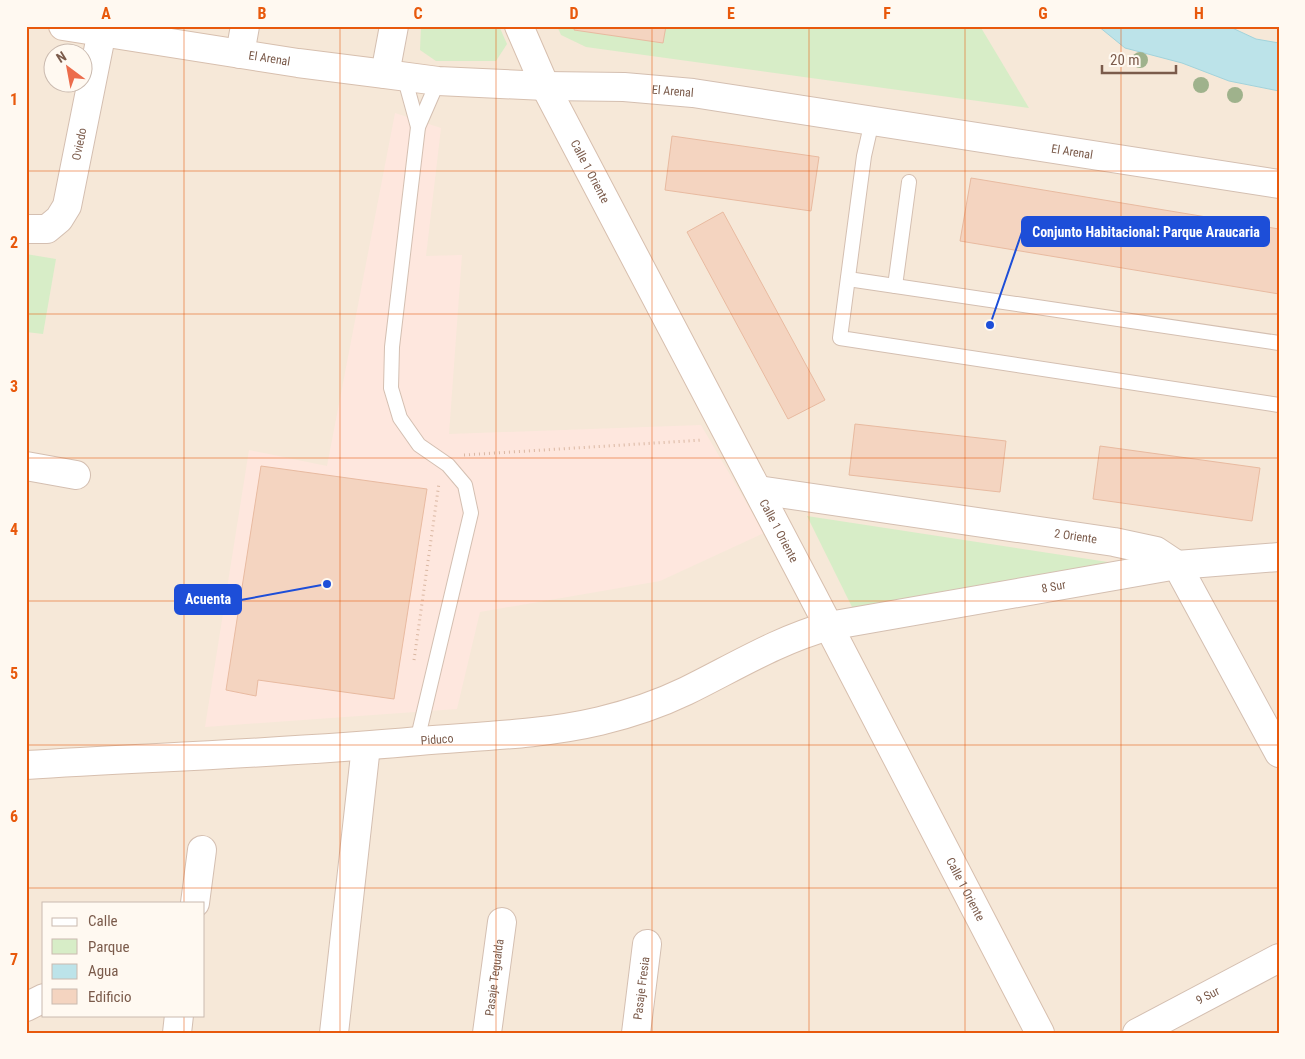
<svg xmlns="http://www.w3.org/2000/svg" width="1305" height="1059" viewBox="0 0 1305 1059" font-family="'Roboto Condensed',sans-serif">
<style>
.residential{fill:#f6e8d8;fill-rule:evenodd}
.commercial{fill:#fee7de}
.green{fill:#d7edc7}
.water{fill:#bce3e9;stroke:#a2d3db}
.building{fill:#f4d4c0;stroke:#e8baa0}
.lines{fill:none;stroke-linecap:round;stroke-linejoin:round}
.lane-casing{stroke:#d4bfb1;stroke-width:16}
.street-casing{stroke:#d4bfb1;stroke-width:30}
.secondary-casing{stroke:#d7bfae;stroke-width:30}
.path{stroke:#dab7a2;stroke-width:3;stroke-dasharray:1 4;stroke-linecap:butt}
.lane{stroke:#fff;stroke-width:14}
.street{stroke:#fff;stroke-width:28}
.secondary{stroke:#fff;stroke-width:28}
.tree{fill:#9fb28c}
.grid{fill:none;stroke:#e8590c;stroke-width:1;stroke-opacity:0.55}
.labels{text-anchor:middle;stroke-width:4.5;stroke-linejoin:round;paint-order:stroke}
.street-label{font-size:12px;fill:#7b5b4b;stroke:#fff9f1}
.leader{fill:none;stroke:#1d4ed8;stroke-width:2}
.callout-dot{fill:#1d4ed8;stroke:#fff9f1;stroke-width:2}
.callout{fill:#1d4ed8;stroke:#1d4ed8;stroke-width:2}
.callout-label{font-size:14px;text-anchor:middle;font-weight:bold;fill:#fff}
.neatline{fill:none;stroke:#e8590c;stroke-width:2}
.grid-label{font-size:16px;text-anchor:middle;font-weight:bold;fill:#e8590c}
</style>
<rect width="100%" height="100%" fill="#fdf6ea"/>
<path class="residential" d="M26 26H1279V1033H26ZM52 52H82V82H52ZM44 903H204V1015H44Z"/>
<path class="commercial" d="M395 113 441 128 426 256 462 255 449 434 701 425 764 533 660 581 480 612 457 709 205 727 249 450 327 466Z"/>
<g class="green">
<path d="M421 26H499L507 44 496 61H436L420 50Z"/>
<path d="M557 26H980L1029 108 586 47 561 35Z"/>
<path d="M26 254 56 259 43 334 26 332Z"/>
<path d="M807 516 1121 564 853 609Z"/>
</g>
<path class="water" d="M1098 26H1228L1256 39 1279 43V91L1229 81 1182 63 1125 48Z"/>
<g class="building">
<path d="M575 26H666L663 43 574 30Z"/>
<path d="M672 136 819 157 811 211 665 190Z"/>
<path d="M971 178 1279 229V294L960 241Z"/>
<path d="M723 212 825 400 788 419 687 232Z"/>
<path d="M855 424 1006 441 1000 492 849 475Z"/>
<path d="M1100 446 1260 468 1252 521 1093 499Z"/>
<path d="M261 466 427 489 394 699 258 680 256 696 226 690Z"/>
</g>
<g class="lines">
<g class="lane-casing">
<g id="lane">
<path d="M404 76 418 127"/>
<path d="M872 121 864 156 840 338 1279 405"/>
<path d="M848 279 1279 343"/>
<path d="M895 286 909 182"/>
<path d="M417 741 471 513 465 485 448 465 419 445 400 418 391 388 392 347 418 127 438 81"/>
</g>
</g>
<g class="street-casing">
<g id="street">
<path d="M240 54 245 26"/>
<path d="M385 74 394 26"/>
<path id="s1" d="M545 86 624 87 693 93 1279 184"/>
<path id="s2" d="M26 229H47L59 219 67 206 103 26"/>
<path d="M26 466 76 475"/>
<path id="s3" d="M758 490 1114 542 1156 551 1177 565 1279 753"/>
<path id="s4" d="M829 626 1177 565 1279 557"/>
<path d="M195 903 202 850"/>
<path d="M26 1007 44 998"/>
<path d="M177 1033 179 1015"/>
<path d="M334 1033 366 746"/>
<path id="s5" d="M487 1033 502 922"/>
<path id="s6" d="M636 1033 647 944"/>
<path id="s7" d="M1137 1033 1279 958"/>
</g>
</g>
<g class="secondary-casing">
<g id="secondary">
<path id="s8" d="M63 26 298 63 385 74 438 81 545 86"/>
<path id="s9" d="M519 26 545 86 813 596 1040 1033"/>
<path id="s10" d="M26 765C157 757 289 753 419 741 479 736 541 735 600 721 629 714 659 704 686 691 733 668 778 640 829 626"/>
</g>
</g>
<g class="path">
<path d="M464 455 703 440"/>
<path d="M414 660 439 483"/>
</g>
<use href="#lane" class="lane"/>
<use href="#street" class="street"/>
<use href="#secondary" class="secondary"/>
</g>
<g class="tree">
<circle cx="1140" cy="60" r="8"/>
<circle cx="1201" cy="85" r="8"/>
<circle cx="1235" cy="95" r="8"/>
</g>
<path class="grid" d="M184 26V903M340 26V1033M496 26V1033M652 26V1033M809 26V1033M965 26V1033M1121 26V1033M26 171H1279M26 314H1279M26 458H1279M26 601H1279M26 745H1279M26 888H1279M184 1015V1033"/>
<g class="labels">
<g class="street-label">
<text dy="4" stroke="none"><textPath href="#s8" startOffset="209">El Arenal</textPath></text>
<text dy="4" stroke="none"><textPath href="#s1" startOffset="128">El Arenal</textPath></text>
<text dy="4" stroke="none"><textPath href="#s2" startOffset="115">Oviedo</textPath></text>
<text dy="4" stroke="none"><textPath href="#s1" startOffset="532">El Arenal</textPath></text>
<text dy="4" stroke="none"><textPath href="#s9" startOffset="162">Calle 1 Oriente</textPath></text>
<text dy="4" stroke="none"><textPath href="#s9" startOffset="568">Calle 1 Oriente</textPath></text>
<text dy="4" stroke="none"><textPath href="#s3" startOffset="321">2 Oriente</textPath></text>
<text dy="4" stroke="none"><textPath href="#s4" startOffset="228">8 Sur</textPath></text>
<text dy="4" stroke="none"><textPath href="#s10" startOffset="412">Piduco</textPath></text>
<text dy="4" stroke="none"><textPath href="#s9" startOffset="972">Calle 1 Oriente</textPath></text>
<text dy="4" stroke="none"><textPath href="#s5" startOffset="56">Pasaje Tegualda</textPath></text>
<text dy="4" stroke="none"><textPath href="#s6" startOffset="45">Pasaje Fresia</textPath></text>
<text dy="4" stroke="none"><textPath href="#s7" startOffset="80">9 Sur</textPath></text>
</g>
</g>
<path class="leader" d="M990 325L1022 232M327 584L241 600"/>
<g class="callout-dot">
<circle cx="990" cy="325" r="5"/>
<circle cx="327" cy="584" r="5"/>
</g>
<g class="callout">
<rect x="1022" y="217" width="247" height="29" rx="5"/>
<rect x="175" y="585" width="66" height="29" rx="5"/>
</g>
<g class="callout-label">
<text x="1146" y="237">Conjunto Habitacional: Parque Araucaria</text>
<text x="208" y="604">Acuenta</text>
</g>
<rect width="1305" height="1059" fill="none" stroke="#fff9f1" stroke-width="55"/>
<rect x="42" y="902" width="162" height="115" fill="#fff9f1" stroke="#cabaaf"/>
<rect x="52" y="918" width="25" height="8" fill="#ffffff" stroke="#cabaaf"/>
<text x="88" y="926" font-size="15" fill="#7b5b4b">Calle</text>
<rect x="52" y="939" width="25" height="15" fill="#d7edc7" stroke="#cabaaf"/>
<text x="88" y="952" font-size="15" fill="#7b5b4b">Parque</text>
<rect x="52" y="964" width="25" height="15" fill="#bce3e9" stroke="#cabaaf"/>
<text x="88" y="976" font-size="15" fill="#7b5b4b">Agua</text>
<rect x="52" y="989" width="25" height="15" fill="#f4d4c0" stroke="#cabaaf"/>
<text x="88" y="1002" font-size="15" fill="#7b5b4b">Edificio</text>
<g transform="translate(68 68) rotate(328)"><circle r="24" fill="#fff9f1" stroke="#cabaaf"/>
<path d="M0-4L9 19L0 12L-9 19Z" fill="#ec6c4b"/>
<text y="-8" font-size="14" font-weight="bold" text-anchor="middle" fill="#7b5b4b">N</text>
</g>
<path d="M1102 65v8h74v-8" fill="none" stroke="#7b5b4b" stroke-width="2.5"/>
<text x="1110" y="65" font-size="15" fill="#7b5b4b" stroke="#fff9f1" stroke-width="4" paint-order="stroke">20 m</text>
<rect x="28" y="28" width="1250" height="1004" class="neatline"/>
<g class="grid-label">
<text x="106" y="19">A</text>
<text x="262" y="19">B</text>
<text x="418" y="19">C</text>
<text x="574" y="19">D</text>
<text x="731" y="19">E</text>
<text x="887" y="19">F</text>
<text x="1043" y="19">G</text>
<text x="1199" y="19">H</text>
<text x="14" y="105">1</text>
<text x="14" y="248">2</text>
<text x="14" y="392">3</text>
<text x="14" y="535">4</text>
<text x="14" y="679">5</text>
<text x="14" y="822">6</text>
<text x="14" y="965">7</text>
</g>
</svg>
